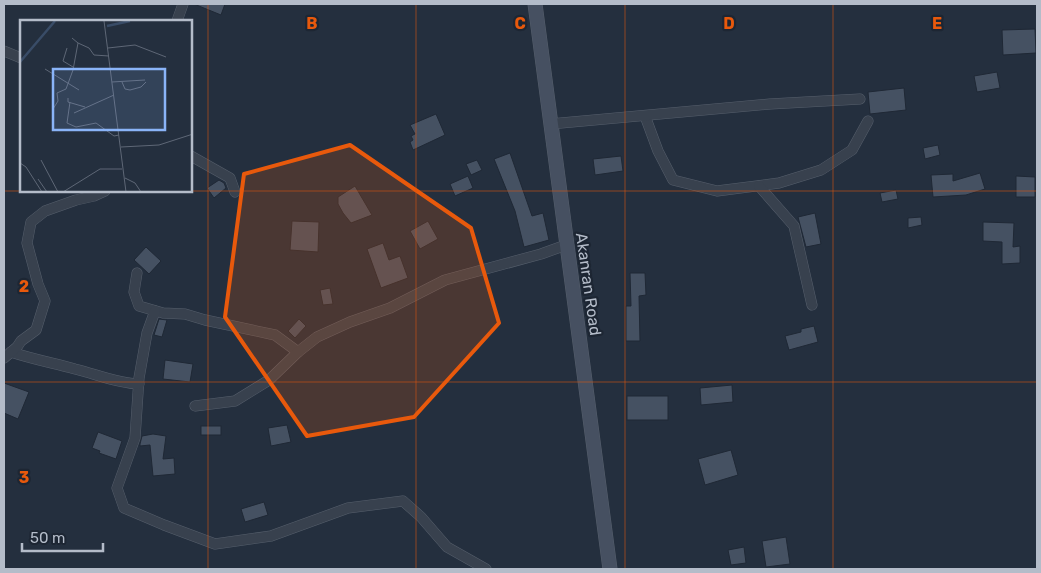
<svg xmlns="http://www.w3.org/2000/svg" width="1041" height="573" viewBox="0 0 1041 573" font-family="Rubik,sans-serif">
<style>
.building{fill:#455162;stroke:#1f2835}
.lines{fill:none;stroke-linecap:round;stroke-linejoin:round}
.minor-casing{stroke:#565f6c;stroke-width:11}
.secondary-casing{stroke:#565f6c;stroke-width:15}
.minor{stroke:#38414e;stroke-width:10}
.secondary{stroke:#465061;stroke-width:14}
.marked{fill:#e8590c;fill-opacity:0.2;stroke:#e8590c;stroke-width:4;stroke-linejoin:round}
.grid{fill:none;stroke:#e8590c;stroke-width:1;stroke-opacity:0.55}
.labels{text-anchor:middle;stroke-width:4.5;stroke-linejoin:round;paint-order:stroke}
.street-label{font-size:16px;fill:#b4bcc9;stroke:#1d2633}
.inset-river{fill:none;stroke:#394c67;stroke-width:2.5}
.inset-road{fill:none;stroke:#5e6776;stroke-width:1}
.view{fill:#8ab4f8;fill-opacity:0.15;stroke:#8ab4f8;stroke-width:2.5}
.inset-edge{fill:none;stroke:#b4bcc9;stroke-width:2.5}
.grid-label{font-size:16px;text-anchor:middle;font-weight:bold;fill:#e8590c;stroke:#1d2633;stroke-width:4.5;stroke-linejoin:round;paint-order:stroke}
</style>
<rect width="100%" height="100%" fill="#242f3e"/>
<g class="building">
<path d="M194 4H225L221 15Z"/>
<path d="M1035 29 1036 53 1003 55 1002 30Z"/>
<path d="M997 72 1000 88 977 92 974 76Z"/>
<path d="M904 88 906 110 870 114 868 92Z"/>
<path d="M436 114 445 135 413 150 410 142 413 140 411 136 415 134 410 125Z"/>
<path d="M938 145 940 155 925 159 923 148Z"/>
<path d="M510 153 532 216 543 213 549 240 524 247 515 211 494 159Z"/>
<path d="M621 156 623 171 595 175 593 159Z"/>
<path d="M477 160 482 170 471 175 466 164Z"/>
<path d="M980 173 985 189 966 195 933 197 931 175 953 174V181Z"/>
<path d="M468 176 473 188 455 196 450 184Z"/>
<path d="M1016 176 1035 177V197H1016Z"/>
<path d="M219 180 224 183 226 188 214 198 207 188Z"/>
<path d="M355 186 372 215 351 223 343 213 338 204V197Z"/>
<path d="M896 190 898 199 882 202 880 193Z"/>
<path d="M815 213 821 244 806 247 798 217Z"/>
<path d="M921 217 922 225 908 228V218Z"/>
<path d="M292 221 319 222 318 252 290 250Z"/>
<path d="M428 221 438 239 420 249 410 231Z"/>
<path d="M983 222 1014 223 1013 247 1020 246V263L1002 264V242L983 241Z"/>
<path d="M383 243 389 260 400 256 408 278 381 288 367 249Z"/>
<path d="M146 247 161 261 149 274 134 260Z"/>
<path d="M630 273H645L646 295 639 296 640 341H626V306H631Z"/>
<path d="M330 288 333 304 323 305 320 290Z"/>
<path d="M159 319 167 320 162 337 154 335Z"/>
<path d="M299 319 306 326 295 338 288 331Z"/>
<path d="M814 326 818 342 789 350 785 336 801 332V329Z"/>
<path d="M165 360 193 364 190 382 163 379Z"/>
<path d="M4 383 29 392 18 419 4 413Z"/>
<path d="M732 385 733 402 701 405 700 388Z"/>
<rect x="627" y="396" width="41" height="24"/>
<path d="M287 425 291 442 271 446 268 428Z"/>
<rect x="201" y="426" width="20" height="9"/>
<path d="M98 432 122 441 116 459 99 453 100 451 92 448Z"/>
<path d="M153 434 166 436 163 459 174 458 175 474 153 476 150 445 140 446V444L142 436Z"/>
<path d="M731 450 738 475 705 485 698 459Z"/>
<path d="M264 502 268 515 245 522 241 509Z"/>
<path d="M786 537 790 564 766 567 762 541Z"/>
<path d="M744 547 746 563 731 565 728 550Z"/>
</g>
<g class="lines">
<g class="minor-casing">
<g id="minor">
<path d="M177 21 183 4"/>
<path d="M4 51 21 58"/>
<path d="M645 116 658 151 673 180 717 191 779 183 821 170 852 150 868 121"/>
<path d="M550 124 770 104 860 99"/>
<path d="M191 156 230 178 235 192"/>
<path d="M759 186 794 226 812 305"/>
<path d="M137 273 134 292 139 306 163 313 185 314 205 320 275 335 298 352"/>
<path d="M155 311 147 333 139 378 135 438 117 488 124 508 164 525 215 544 271 536 348 508 403 501 421 517 447 547 486 569"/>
<path d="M11 352C32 359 53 363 75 369 96 374 116 383 139 384"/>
<path d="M4 358 17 347 21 341 36 330 45 301 38 284 27 243 31 222 45 211 76 200 94 196 105 191"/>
<path d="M195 406 235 401 269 380 298 352 317 337 350 322 390 308 445 280 541 254 566 245"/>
</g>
</g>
<g class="secondary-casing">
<path id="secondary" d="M535 4 610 569"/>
</g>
<use href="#minor" class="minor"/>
<use href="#secondary" class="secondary"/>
</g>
<path class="marked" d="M350 145 471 228 499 323 414 417 307 436 225 317 244 174Z"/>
<path class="grid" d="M208 4V569M416 4V569M625 4V569M833 4V569M4 191H21M191 191H1037M4 382H1037"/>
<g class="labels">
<g class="street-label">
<text transform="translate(589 284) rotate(82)" y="6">Akanran Road</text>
</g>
</g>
<g transform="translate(20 20)">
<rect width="172" height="172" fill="#242f3e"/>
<path class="inset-river" d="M87 6 110 1M0 42 35 1"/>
<path class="inset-road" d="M84 1 106 172M58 23 69 28 74 35 89 36M47 28 43 41 53 47M88 28 115 25 146 37M25 49 59 70M92 62 125 60M102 62 105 69 110 70 121 67 126 62M48 78V82L65 87M50 82 47 103 56 107 76 103 94 116 99 115M33 89 38 81 37 73 46 69 53 50 58 23 52 18M54 93 94 75M101 127 139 125 173 114M21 140 38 172M0 143 6 147 22 172M105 158 115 163 121 172M18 159 27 172M43 172 80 149H102"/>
<path class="view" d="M33 49H145V110H33Z"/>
<rect width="172" height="172" class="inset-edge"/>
</g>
<g class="grid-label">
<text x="312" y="29">B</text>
<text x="520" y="29">C</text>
<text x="729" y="29">D</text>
<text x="937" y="29">E</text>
<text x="24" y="292">2</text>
<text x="24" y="483">3</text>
</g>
<rect width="1041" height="573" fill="none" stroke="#b4bcc9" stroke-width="10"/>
<path d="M22 543v8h81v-8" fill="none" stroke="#b4bcc9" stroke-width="2.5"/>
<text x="30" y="543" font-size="15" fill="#b4bcc9" stroke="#1d2633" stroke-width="4" paint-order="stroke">50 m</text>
</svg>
